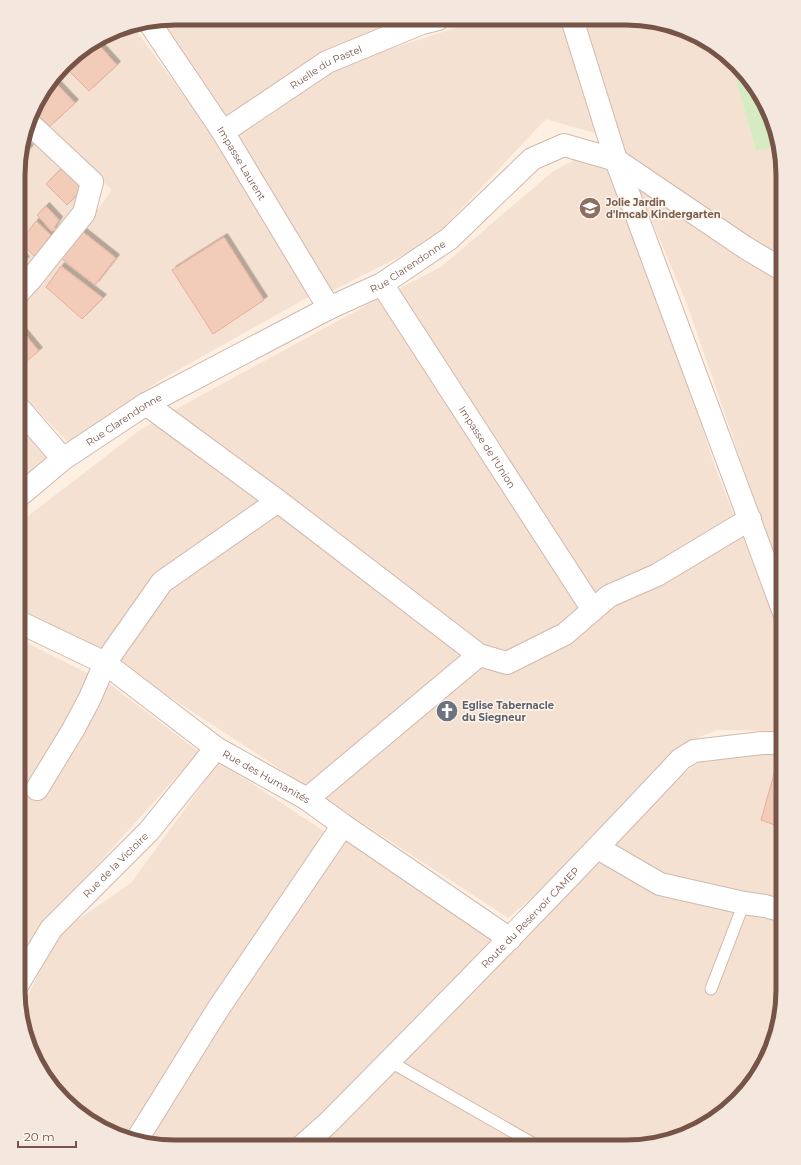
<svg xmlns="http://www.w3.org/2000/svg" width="801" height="1165" viewBox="0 0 801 1165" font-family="Montserrat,sans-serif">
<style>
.residential{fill:#f5e1d1}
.green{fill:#d6ebc1}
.building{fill:#f3cbb9;stroke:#e6af99;filter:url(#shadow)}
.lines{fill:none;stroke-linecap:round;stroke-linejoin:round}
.lane-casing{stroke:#d1b8ac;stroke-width:13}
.street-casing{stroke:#d1b8ac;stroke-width:24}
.lane{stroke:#fff;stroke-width:11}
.street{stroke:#fff;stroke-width:22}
.labels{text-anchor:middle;stroke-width:3;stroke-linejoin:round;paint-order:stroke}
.street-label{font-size:10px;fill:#765448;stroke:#fff4ea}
.education-label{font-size:10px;font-weight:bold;fill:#785e54;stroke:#fff4ea;text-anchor:start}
.worship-label{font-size:10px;font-weight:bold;fill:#5b616d;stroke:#fff4ea;text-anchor:start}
.rim{fill:none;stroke:#765448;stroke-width:5}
</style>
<defs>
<filter id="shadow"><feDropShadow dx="3.5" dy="-3.5" stdDeviation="0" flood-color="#0004"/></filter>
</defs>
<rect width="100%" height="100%" fill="#fdf0e3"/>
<g class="residential">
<path d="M175 18 426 19 325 53 224 117 158 21Z"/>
<path d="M483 19H563L601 135 546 119 432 240 330 292 237 132 334 67Z"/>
<path d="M580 19H647L686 30 721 50 730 60 756 151 777 148 783 175V578L760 516 687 304 607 114Z"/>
<path d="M132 25 225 151 312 295 162 379 68 442 19 392V297L82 231 112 190 32 116 39 97 72 57 124 26Z"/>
<path d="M28 130 86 185 78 211 19 278V154Z"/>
<path d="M583 155 614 169 668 319 714 464 783 640V731L717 730 681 745 559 874 508 918 173 699 19 608V523L140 430 174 410 380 298 441 267 552 172Z"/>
<path d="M19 417 56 457 19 487Z"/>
<path d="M19 639 111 685 199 752 40 928 18 958Z"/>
<path d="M783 750V1000L775 1041 756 1077 729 1108 695 1131 626 1147 311 1146 667 785 710 755Z"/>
<path d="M219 762 324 831 169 1070 129 1139 115 1135 80 1115 34 1059 22 1008 57 934 131 883Z"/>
<path d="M345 839 493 938 360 1079 289 1146H155L145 1143 179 1089Z"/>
</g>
<path class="green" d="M730 60 767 106 777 148 756 151Z"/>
<g class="building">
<path d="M90 46H100L117 65 89 91 66 68 74 55Z"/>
<path d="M53 80 75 103 49 127 34 111 38 100 42 96 41 94Z"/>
<path d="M23 143 30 148 22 158 19 157V154Z"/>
<path d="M65 165 86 185 67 205 46 184Z"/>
<path d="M46 206 59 220 52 232 37 215Z"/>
<path d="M36 221 51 235 35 257 20 242Z"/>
<path d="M82 231 116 258 95 285 61 258Z"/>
<path d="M224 237 264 300 213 334 172 270Z"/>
<path d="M19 252 26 260 19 265Z"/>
<path d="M61 266 103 298 82 319 46 287Z"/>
<path d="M19 327 39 351 19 367Z"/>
<path d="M776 767 783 769V828L761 820Z"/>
</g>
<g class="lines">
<g class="lane-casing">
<g id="lane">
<path d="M711 989 744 903"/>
<path d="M389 1061 539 1147"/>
</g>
</g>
<g class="street-casing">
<g id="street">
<path d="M572 19 616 160 783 610"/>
<path id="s1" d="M149 22 223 132 329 308"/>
<path id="s2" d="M223 132 327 62 422 23 438 19"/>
<path id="s3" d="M382 284 593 610"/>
<path d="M19 292 31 279 84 213 92 182 30 124"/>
<path d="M146 404 278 501 479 655 507 663 565 634 609 596 657 575 750 519"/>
<path d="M19 408 63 459"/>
<path id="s4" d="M19 496 63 459 146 404 329 308 382 284 449 239 532 159 564 145 616 160 746 248 783 270"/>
<path id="s5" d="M19 622 105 663 216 748 307 799 343 825 510 939"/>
<path d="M37 789 73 730 90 698 105 663 162 582 278 501"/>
<path d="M307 799 479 655"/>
<path d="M598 848 660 884 744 903 765 906 783 911"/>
<path id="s6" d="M18 984 51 929 149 831 216 748"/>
<path d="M136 1141 218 1009 343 825"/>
<path id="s7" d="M302 1146 328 1123C447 1003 565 883 681 759L694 751 762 743H783"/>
</g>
</g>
<use href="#lane" class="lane"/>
<use href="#street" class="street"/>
</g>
<defs>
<g id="school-disc" transform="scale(1.15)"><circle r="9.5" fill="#8d6e63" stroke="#fff4ea"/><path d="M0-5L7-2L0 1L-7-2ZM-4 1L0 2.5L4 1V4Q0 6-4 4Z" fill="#fff"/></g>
<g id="church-disc" transform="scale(1.15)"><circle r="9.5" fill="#6b7280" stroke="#fff4ea"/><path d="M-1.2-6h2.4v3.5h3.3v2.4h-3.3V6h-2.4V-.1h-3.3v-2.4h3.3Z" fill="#fff"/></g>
</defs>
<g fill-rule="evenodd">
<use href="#school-disc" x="590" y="208"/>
<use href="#church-disc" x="447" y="711"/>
</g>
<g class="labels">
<g class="street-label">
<text dy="4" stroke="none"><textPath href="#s2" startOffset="122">Ruelle du Pastel</textPath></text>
<text dy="4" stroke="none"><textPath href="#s1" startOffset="169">Impasse Laurent</textPath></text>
<text dy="4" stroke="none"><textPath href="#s4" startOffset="453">Rue Clarendonne</textPath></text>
<text dy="4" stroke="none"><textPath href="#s4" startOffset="130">Rue Clarendonne</textPath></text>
<text dy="4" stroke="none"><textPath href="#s3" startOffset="194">Impasse de l'Union</textPath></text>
<text dy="4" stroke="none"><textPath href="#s5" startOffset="293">Rue des Humanités</textPath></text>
<text dy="4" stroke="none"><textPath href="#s6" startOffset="155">Rue de la Victoire</textPath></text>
<text dy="4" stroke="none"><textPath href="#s7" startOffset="323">Route du Reservoir CAMEP</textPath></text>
</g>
<g class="education-label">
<text x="606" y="206">Jolie Jardin<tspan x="606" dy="12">d'Imcab Kindergarten</tspan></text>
</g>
<g class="worship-label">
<text x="462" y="709">Eglise Tabernacle<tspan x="462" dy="12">du Siegneur</tspan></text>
</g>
</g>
<path d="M0 0H801V1165H0ZM175 25H626A150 150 0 0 1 776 175V990A150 150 0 0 1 626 1140H175A150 150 0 0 1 25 990V175A150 150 0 0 1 175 25Z" fill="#f4e7dd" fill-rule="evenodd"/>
<path class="rim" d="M175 25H626A150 150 0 0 1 776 175V990A150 150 0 0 1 626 1140H175A150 150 0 0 1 25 990V175A150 150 0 0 1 175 25Z"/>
<path d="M18 1141v6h58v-6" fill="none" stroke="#765448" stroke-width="2"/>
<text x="24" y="1141" font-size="12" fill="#765448" stroke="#fff4ea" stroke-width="3" paint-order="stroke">20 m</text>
</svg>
